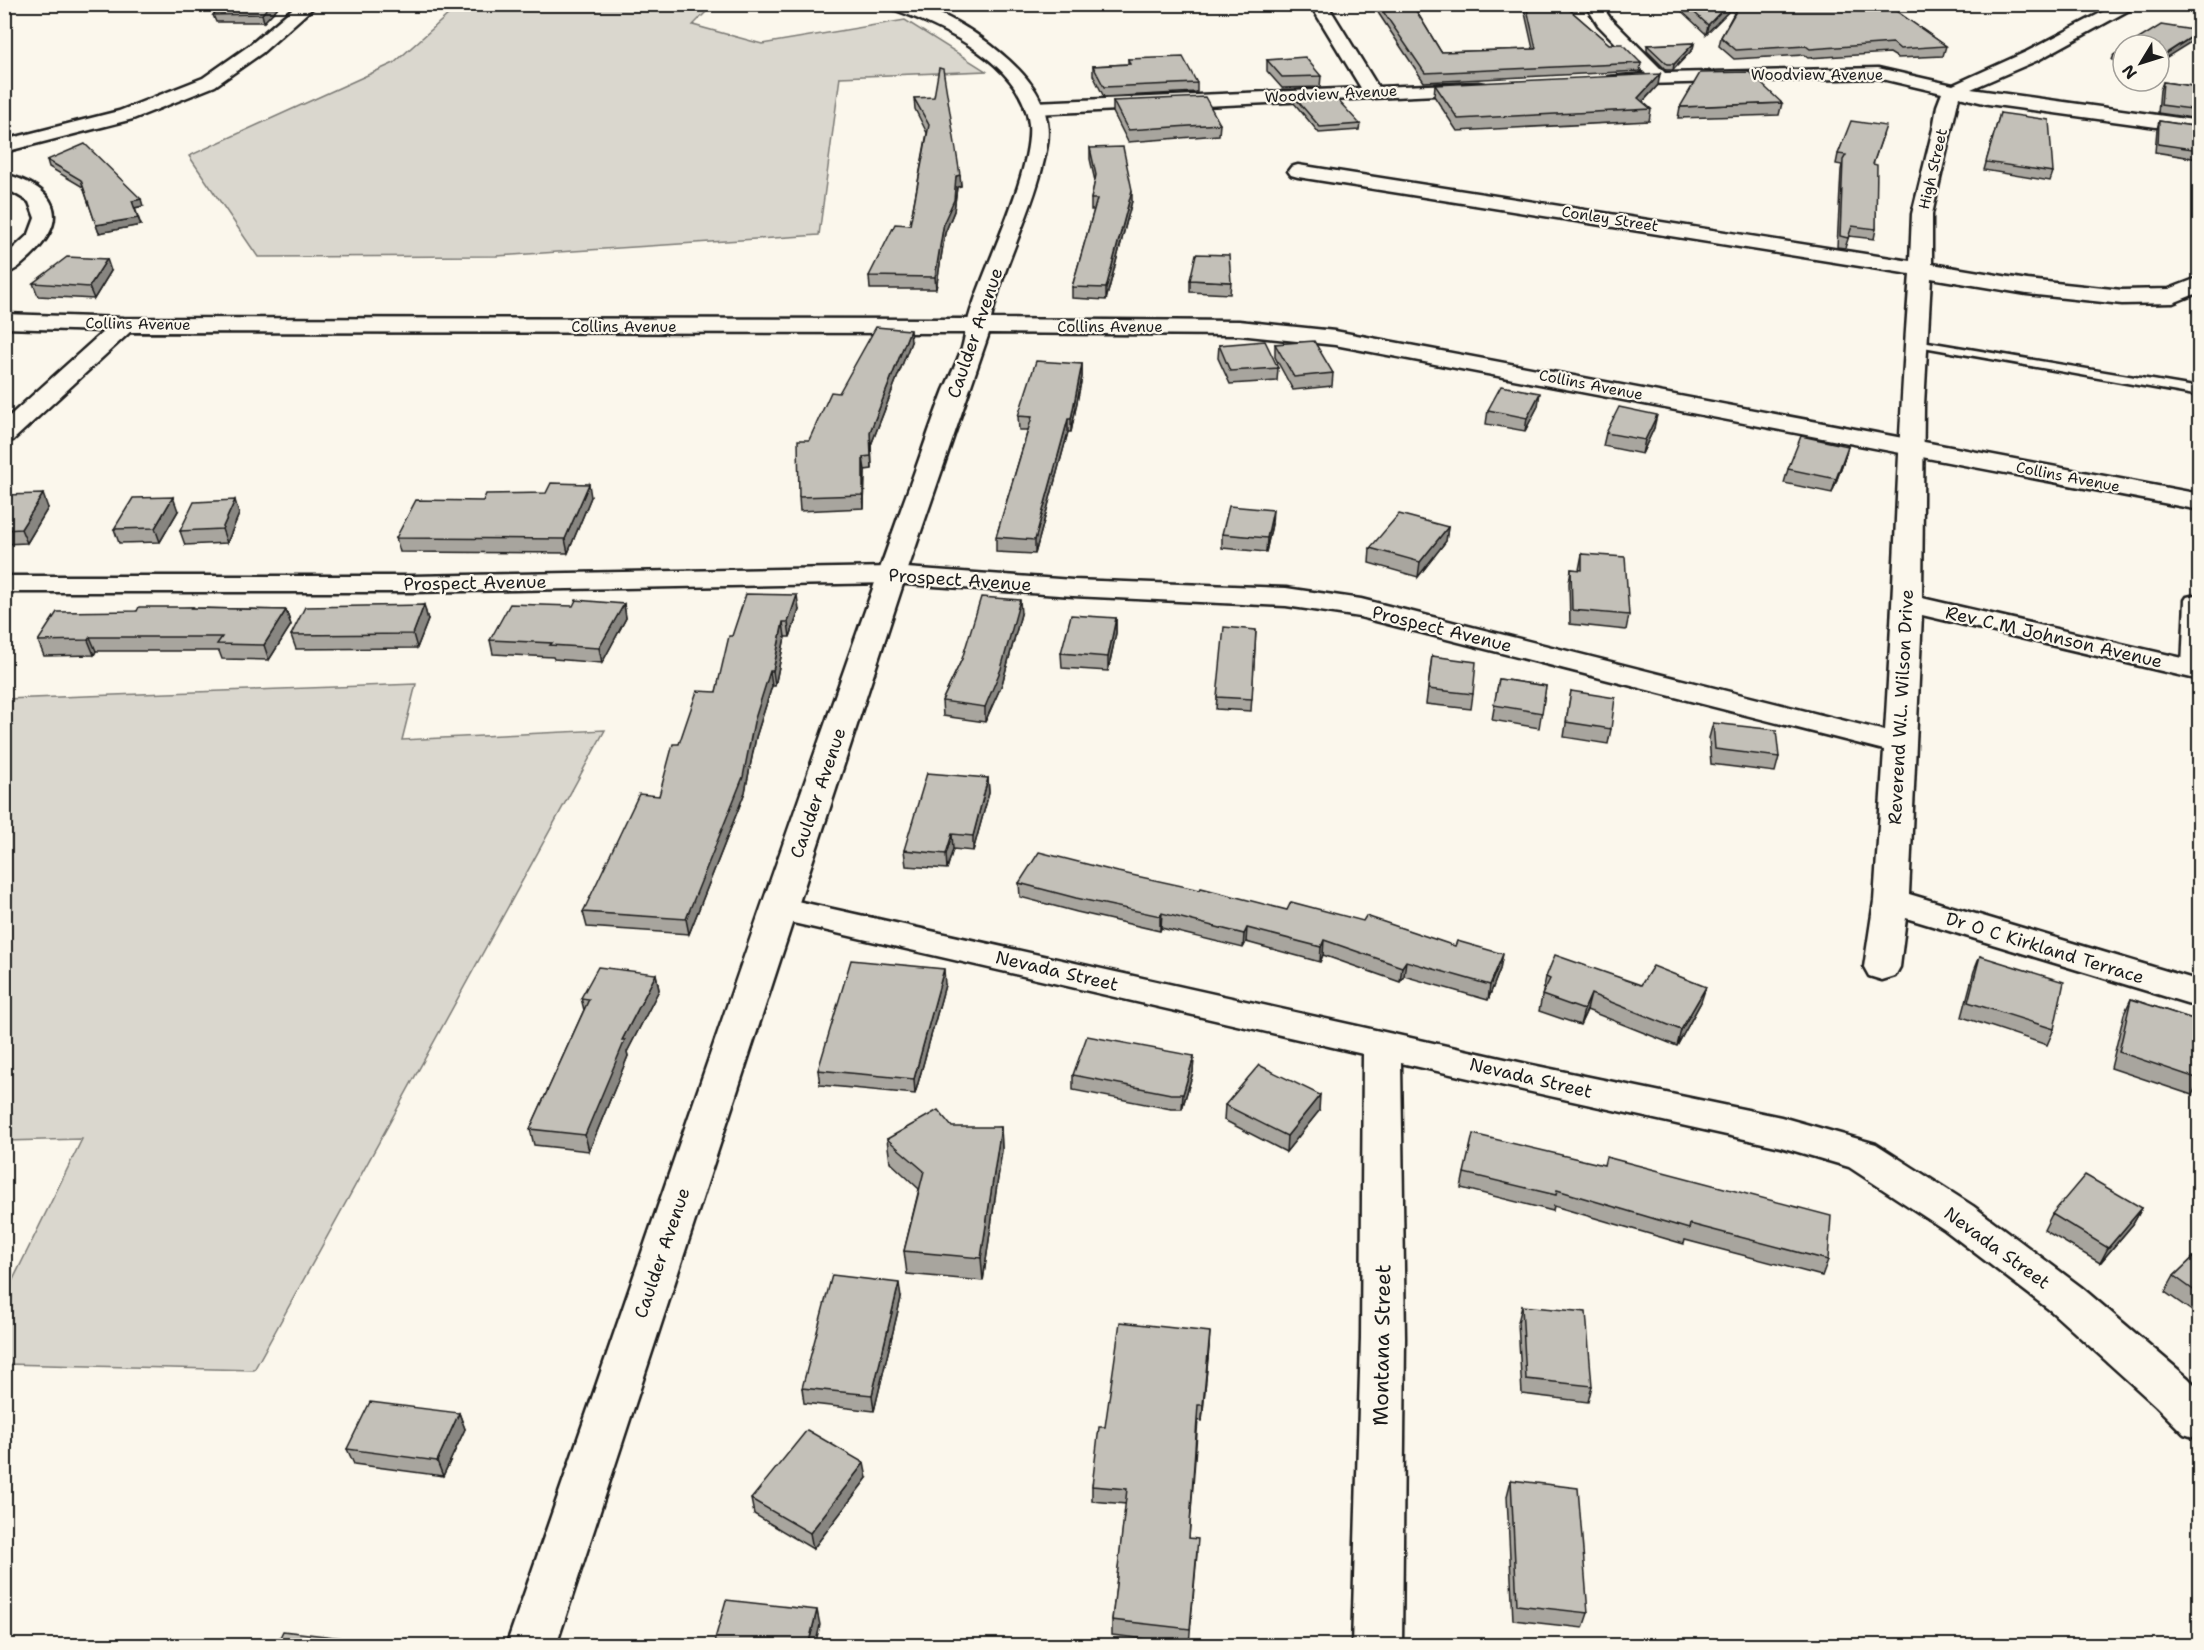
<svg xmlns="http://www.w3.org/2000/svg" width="2204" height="1650" viewBox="0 0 2204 1650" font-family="'Shantell Sans',sans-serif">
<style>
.green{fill:#dad7ce;stroke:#7b7a75;stroke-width:1.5}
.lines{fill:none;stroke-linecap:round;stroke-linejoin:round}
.service-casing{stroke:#1c1c1c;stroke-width:5}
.minor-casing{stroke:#1c1c1c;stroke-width:5}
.tertiary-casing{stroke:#1c1c1c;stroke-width:5}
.service{fill:#fbf7ec;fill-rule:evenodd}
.minor{fill:#fbf7ec;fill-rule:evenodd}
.tertiary{fill:#fbf7ec;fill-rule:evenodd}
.wall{fill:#a8a59e;stroke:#1c1c1c;stroke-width:1.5}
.shaded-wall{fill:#888681;stroke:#1c1c1c;stroke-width:1.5}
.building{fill:#c3c0b8;stroke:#1c1c1c;stroke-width:1.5}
.labels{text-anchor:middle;stroke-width:4.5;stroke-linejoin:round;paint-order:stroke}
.far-street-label{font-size:15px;fill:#1c1c1c;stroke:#fbf7ec}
.street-label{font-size:18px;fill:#1c1c1c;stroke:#fbf7ec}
.near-street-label{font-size:21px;fill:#1c1c1c;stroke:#fbf7ec}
</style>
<rect width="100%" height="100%" fill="#fbf7ec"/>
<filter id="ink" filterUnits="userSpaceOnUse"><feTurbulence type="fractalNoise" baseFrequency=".0167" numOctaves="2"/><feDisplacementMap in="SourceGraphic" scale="12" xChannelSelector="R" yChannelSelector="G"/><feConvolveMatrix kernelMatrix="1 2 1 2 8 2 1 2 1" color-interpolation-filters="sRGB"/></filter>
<g filter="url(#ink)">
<g class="green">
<path d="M459 5H713L693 25 762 44 905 20 986 71 840 77 819 235 496 256 258 257 189 156 394 63Z"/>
<path d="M416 684 402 740 605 730 254 1370 5 1364V1296L82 1139 5 1141V699Z"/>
</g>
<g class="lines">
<g class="service-casing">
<g id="service">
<path d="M1916 340 2200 388V396L1912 345 1910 343Z"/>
<path d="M2200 594 2196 668 2189 672 2182 668 2185 600 2187 597Z"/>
</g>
</g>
<g class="minor-casing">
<g id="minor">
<path d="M298 4H317L262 53 215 86 133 119 4 152V140L119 111 203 78 250 45Z"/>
<path d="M1310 4H1327L1378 87 1478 83 1484 84 1487 88 1484 92 1478 93 1034 114 1027 112 1025 108 1027 104 1034 102 1361 88Z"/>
<path d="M1590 4H1606L1604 9 1610 18 1665 73 1878 68 1953 85 2026 52 2118 4H2140L2038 60 1971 89 2200 121V133L1988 104 1959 97 1932 214V264L2027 280 2122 290 2169 289 2200 277V292L2173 303 2122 304 2027 294 1931 278 1924 405 1922 598 2200 662V680L1922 615 1909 894 2200 981V1007L1906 918 1900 967 1895 976 1882 980 1869 976 1864 967 1874 901 1884 750 1360 617 1286 606 1073 596 892 583 412 592H4V576H412L892 567 1073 580 1286 588 1361 599 1885 731C1895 579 1898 426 1910 274L1298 177 1291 175 1288 171 1291 167 1298 165 1910 261 1912 214 1933 129 1937 106 1942 93 1878 78 1608 85 1605 81 1608 77 1646 74 1598 25 1588 9Z"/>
<path d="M4 174C55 187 72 217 31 256 23 263 15 272 4 274V257L29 234 35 218 29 202 4 187Z"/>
<path d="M4 314 124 318 978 319 986 321 989 326 986 331 978 333 130 332 13 440 4 442V421L104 331 4 328Z"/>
<path d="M779 897 1532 1065 1781 1117 1876 1144 1973 1206 2081 1287 2188 1378 2200 1390V1439L2184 1434 2156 1406 2051 1311 1945 1230 1849 1167 1781 1147 1401 1063 1405 1338 1402 1646H1352L1361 1338 1363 1054 767 917 762 909 767 901Z"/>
</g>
</g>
<g class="tertiary-casing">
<path id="tertiary" d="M888 4C897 4 907 3 915 5 942 12 971 29 992 46 1016 65 1043 90 1047 122 1050 138 1045 156 1041 172 1028 221 1002 269 991 319L1239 321 1335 331 2200 494V510L1335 345 1239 335 989 333 906 575 556 1646H506C639 1264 768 881 904 501 918 464 930 426 944 390 950 376 957 363 962 348 966 334 967 319 973 305 988 259 1033 170 1029 124 1022 63 941 26 890 8Z"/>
</g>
<use href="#service" class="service"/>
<use href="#minor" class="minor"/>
<use href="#tertiary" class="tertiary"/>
</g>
<g class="wall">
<path d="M224 4H281L264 22H216L213 15Z"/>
<path d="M1374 4H1412L1441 52 1533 49 1523 4H1563L1609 44 1641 63 1640 71 1424 82 1379 14Z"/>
<path d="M1674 4H1886L1946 46 1943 56 1898 58 1890 53 1808 58 1804 55 1734 59 1719 46 1721 37 1734 13 1730 10 1706 34Z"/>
<path d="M1694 43 1693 49 1673 70H1666L1647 51V45Z"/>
<path d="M2123 49V62L2112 60 2114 55Z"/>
<path d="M1128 59 1197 83V92L1104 97 1093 75V66L1128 64Z"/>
<path d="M1267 60 1321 76 1320 87 1282 88 1267 71Z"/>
<path d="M2163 82 2199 87V119L2158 113 2160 90Z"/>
<path d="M1435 85H1658L1643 102 1651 109 1649 121 1457 131 1434 96Z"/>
<path d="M914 98 960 175 961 186 957 187 954 211 945 233 936 289H870L869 276 910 225 927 133 915 109Z"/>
<path d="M1295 98 1360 124 1359 130 1319 133 1294 103Z"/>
<path d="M1113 101 1220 124 1219 135 1128 142 1113 112Z"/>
<path d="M1782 103 1779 115 1678 118 1680 107Z"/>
<path d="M2000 113 2053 172 2050 181 1984 170Z"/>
<path d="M2159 121 2199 127V159L2155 152 2157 129Z"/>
<path d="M1883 135 1873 164 1876 229 1874 239 1849 236 1845 248 1837 247 1841 170 1842 165 1836 164 1838 154Z"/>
<path d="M1090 148 1132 201 1106 300 1072 298V287L1094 210H1091V199L1095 181 1090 159Z"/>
<path d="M47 160 143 206 135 208 141 225 99 233 83 187 49 167Z"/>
<path d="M111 271 94 299 38 296 33 283Z"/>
<path d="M1190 280 1231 282 1230 294 1190 292Z"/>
<path d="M911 342 871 445 872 469 865 470 864 508 800 511 799 497 809 440 839 393Z"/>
<path d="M1275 344 1333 373 1332 386 1293 390 1275 357Z"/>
<path d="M1219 345 1278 368 1277 381 1230 384 1218 358Z"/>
<path d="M1082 364V377L1071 432H1068L1035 554 996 552V537L1028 430H1019L1018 416Z"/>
<path d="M1538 406 1525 431 1486 424 1488 410Z"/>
<path d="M2199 421V465L2194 464 2196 430Z"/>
<path d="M1654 428 1642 454 1603 446 1606 433Z"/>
<path d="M1848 446 1844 460 1832 493 1784 483 1788 469Z"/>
<path d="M4 495 48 508 27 543 4 544Z"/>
<path d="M591 497 568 553 400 552 396 538 483 501Z"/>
<path d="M178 511 160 542 119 543 114 529Z"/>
<path d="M239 514 227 543 185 545 180 531Z"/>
<path d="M1272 524 1266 552 1222 548V534Z"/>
<path d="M1448 527 1446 541 1418 577 1369 563 1370 548Z"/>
<path d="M1582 554 1629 615 1626 630 1570 624 1569 583 1571 569 1579 570Z"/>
<path d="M624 604 626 618 602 663 554 659 553 657 493 654 490 640Z"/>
<path d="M424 605 428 620 417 648 296 649 291 635Z"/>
<path d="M193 607 194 608 286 610 291 625 269 660 222 659 219 651H96L94 655 44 656 38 641 137 611Z"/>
<path d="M799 610 790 637H785L775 686H772L756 737 745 792 689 934 587 927 583 912 659 796 679 744 716 692 732 636Z"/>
<path d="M1021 614 1002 684 985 722 943 716 942 701 962 659Z"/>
<path d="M1116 618V633L1108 671 1062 668 1061 653Z"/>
<path d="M1256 630 1251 711 1216 709 1217 697Z"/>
<path d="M1432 656 1473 694 1471 709 1426 704Z"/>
<path d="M1499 679 1546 686 1539 728 1492 720Z"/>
<path d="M1571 691 1611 729 1608 744 1564 737Z"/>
<path d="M1713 723 1779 757 1775 772 1711 764 1709 738Z"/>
<path d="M988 778 989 793 973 851 953 849 947 869 906 866 904 850Z"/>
<path d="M1019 883 1500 969 1488 1000 1404 976 1400 982 1323 955 1320 962 1246 942 1243 948 1161 928 1160 931 1077 912 1020 897Z"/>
<path d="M1980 956 2054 1029 2047 1045 1962 1017 1974 971Z"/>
<path d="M656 974 659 990 627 1052 628 1056 589 1151 534 1145 530 1129 584 1010 581 998Z"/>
<path d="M1546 977 1641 985 1701 1002 1677 1046 1587 1010 1580 1025 1539 1011Z"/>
<path d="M945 985 915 1094 820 1085 818 1070Z"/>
<path d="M2131 999 2199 1021V1081L2192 1095 2111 1068 2124 1014Z"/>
<path d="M1194 1056 1193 1072 1182 1109H1171L1073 1090V1075Z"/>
<path d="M1225 1105 1319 1111 1286 1152 1224 1120Z"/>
<path d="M1001 1127 1002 1150 983 1281 907 1274 904 1251 919 1189 890 1162 887 1139Z"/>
<path d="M1604 1165 1828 1260 1822 1276 1685 1240 1684 1244 1554 1206 1553 1211 1461 1188 1464 1173Z"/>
<path d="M2142 1208 2133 1224 2100 1263 2044 1230 2052 1214Z"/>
<path d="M2199 1252V1316L2165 1292 2174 1276Z"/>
<path d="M901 1298 874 1411 804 1403 802 1388Z"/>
<path d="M1522 1306 1592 1386 1588 1402 1522 1394 1518 1322Z"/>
<path d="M1209 1347 1202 1421 1198 1420 1189 1538 1197 1554 1189 1644 1112 1635V1620L1126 1504 1092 1501V1486L1105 1427Z"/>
<path d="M459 1413 465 1429 443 1476 354 1464 347 1449Z"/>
<path d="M867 1478 813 1549 754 1514 751 1499Z"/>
<path d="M1511 1480 1588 1613 1583 1628 1513 1620 1507 1496Z"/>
</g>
<g class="shaded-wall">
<path d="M271 4H281L264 22 262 14Z"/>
<path d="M1728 4H1731L1730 10 1706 34 1708 25Z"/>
<path d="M2199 32V37L2159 62V58Z"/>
<path d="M1694 43 1693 49 1673 70 1674 64Z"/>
<path d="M1660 74 1658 85 1636 109 1638 98Z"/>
<path d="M960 175 961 186 957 187 954 211 945 233 936 289 935 277 944 222 956 176Z"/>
<path d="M1132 190V201L1106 300V288Z"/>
<path d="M141 199 143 206 134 208 132 201Z"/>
<path d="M138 218 141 225 99 233 96 225Z"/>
<path d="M107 259 111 271 94 299 89 287Z"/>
<path d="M910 330 911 342 871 445 872 469 870 432Z"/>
<path d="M1082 364V377L1071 432V419Z"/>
<path d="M1540 393 1538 406 1525 431 1527 418Z"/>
<path d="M1657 415 1654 428 1642 454 1645 440Z"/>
<path d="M1068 419V432L1035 554V540Z"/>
<path d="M1848 446 1844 460 1832 493 1836 479Z"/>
<path d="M863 457 865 470 864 508 863 495Z"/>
<path d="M589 484 591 497 568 553 565 539Z"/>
<path d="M43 494 48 508 27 543 21 529Z"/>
<path d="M173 497 178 511 160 542 155 528Z"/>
<path d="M235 500 239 514 227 543 222 529Z"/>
<path d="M1273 510 1272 524 1266 552 1267 538Z"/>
<path d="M1448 527 1446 541 1418 577 1420 562Z"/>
<path d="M797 595 799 610 790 637 788 622Z"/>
<path d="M1020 600 1021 614 1002 684 985 722V707Z"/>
<path d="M624 604 626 618 602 663 599 648Z"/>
<path d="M424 605 428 620 417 648 413 634Z"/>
<path d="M286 610 291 625 269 660 264 645Z"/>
<path d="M1116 618V633L1108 671V657Z"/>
<path d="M783 622 785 637 775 686 773 671Z"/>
<path d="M90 637 96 651 94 655 88 640Z"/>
<path d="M770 671 772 686 756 737 745 792 689 934 686 919Z"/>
<path d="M988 778 989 793 973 851V836Z"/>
<path d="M952 834 953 849 947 869 946 854Z"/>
<path d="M1162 913 1161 928 1160 931V916Z"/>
<path d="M1247 928 1246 942 1243 948 1244 934Z"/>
<path d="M1324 940 1323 955 1320 962 1321 947Z"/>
<path d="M1503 954 1500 969 1488 1000 1490 985Z"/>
<path d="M1406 961 1404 976 1400 982 1402 967Z"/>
<path d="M944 969 945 985 915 1094 914 1079Z"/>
<path d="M656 974 659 990 627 1052 628 1056 589 1151 585 1135 622 1040Z"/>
<path d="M1706 987 1701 1002 1677 1046 1681 1030Z"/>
<path d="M1591 994 1587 1010 1580 1025 1584 1010Z"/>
<path d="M1194 1056 1193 1072 1182 1109 1183 1094Z"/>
<path d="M1320 1095 1319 1111 1286 1152 1287 1136Z"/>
<path d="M1001 1127 1002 1150 983 1281 981 1258Z"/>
<path d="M2142 1208 2133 1224 2100 1263 2108 1248Z"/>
<path d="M899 1283 901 1298 874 1411 872 1395Z"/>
<path d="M1210 1332 1209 1347 1202 1421 1203 1405Z"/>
<path d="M459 1413 465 1429 443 1476 437 1461Z"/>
<path d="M864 1463 867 1478 813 1549 810 1533Z"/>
<path d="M817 1610 820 1625 815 1646H808Z"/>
</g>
<g class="building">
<path d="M224 4H271L262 14 213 15Z"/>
<path d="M1378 4H1412L1441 52 1536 49 1526 4H1563L1609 44H1622L1641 63 1425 73Z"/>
<path d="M1685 4H1728L1708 25Z"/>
<path d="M1737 4H1886L1946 46 1900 49 1893 43 1810 49 1806 46 1736 50 1721 37 1739 6Z"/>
<path d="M2161 25 2199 31V32L2159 58V45H2129Z"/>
<path d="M1694 43 1674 64H1667L1647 45Z"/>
<path d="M2123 49V56L2114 55Z"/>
<path d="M1183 57 1197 83 1104 87 1093 66 1130 64 1128 59Z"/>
<path d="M1305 57 1321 76 1282 77 1267 60Z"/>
<path d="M939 68 943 69 960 175 956 176 954 200 944 222 935 277 869 276 895 224 910 225 929 125 914 98 934 97Z"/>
<path d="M1749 72 1782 103 1680 107 1700 73Z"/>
<path d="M1660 74 1638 98 1651 109 1458 119 1435 85Z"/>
<path d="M2163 82 2199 87V110L2161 105Z"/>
<path d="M1334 96 1360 124 1320 127 1295 98Z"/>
<path d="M1205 97 1220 124 1128 130 1113 101Z"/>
<path d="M2000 113 2049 120 2053 172 1986 162Z"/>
<path d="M1851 121 1886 126 1873 164 1877 165 1876 229 1852 226 1848 238 1840 236 1843 160 1846 155 1838 154Z"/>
<path d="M2159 121 2199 127V150L2158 144Z"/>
<path d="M85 144 141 199 132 201 138 218 96 225 81 180 47 160Z"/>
<path d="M1123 147 1132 190 1106 288 1072 287 1097 199H1091L1096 175 1090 148Z"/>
<path d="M1196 254 1229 255 1231 282 1190 280Z"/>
<path d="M67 257 107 259 89 287 33 283Z"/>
<path d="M876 327 910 330 870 432 871 456 863 457V495L799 497 798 440H809L831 392 839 393Z"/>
<path d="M1265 341 1278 368 1230 371 1219 345Z"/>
<path d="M1314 341 1333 373 1294 377 1275 344Z"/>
<path d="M1036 361 1082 364 1071 419H1068L1035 540 996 537 1032 417 1018 416Z"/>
<path d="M1501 386 1540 393 1527 418 1488 410Z"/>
<path d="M1619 407 1657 415 1645 440 1606 433Z"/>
<path d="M1801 436 1848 446 1836 479 1788 469Z"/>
<path d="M551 483 589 484 565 539 396 538 416 500 483 501 486 494 546 493Z"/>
<path d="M43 494 21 529 4 530V495Z"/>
<path d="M173 497 155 528 114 529 133 498Z"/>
<path d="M235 500 222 529 180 531 194 502Z"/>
<path d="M1229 506 1273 510 1267 538 1222 534Z"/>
<path d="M1399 514 1448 527 1420 562 1370 548Z"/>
<path d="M1582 554 1625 557 1629 615 1572 610 1571 569 1582 570Z"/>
<path d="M746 594 797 595 788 622H783L773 671H770L754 722 743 777 686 919 583 912 639 794 659 796 673 744H679L697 691 716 692 729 636H732Z"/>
<path d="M981 597 1020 600 1001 669 985 707 942 701 962 659Z"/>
<path d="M576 600 624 604 599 648 550 645 552 643 490 640 510 604 573 606Z"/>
<path d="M424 605 413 634 291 635 305 607Z"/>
<path d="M139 607H193L192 608 286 610 264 645 217 644 222 637H90L88 640 38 641 57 612 137 611Z"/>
<path d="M1071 615 1116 618 1108 657 1061 653Z"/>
<path d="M1224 627 1256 630 1252 699 1217 697Z"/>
<path d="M1432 656 1476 662 1473 694 1428 689Z"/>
<path d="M1499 679 1546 686 1542 713 1494 705Z"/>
<path d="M1571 691 1615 698 1611 729 1566 722Z"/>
<path d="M1713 723 1776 730 1779 757 1715 749Z"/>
<path d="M927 773 988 778 973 836 952 834 946 854 904 850Z"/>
<path d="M1039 852 1118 872 1200 890 1201 888 1287 910 1291 902 1363 921 1366 916 1455 946 1457 941 1503 954 1490 985 1406 961 1402 967 1324 940 1321 947 1247 928 1244 934 1162 913 1160 916 1076 898 1019 883Z"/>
<path d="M1555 955 1641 985 1653 966 1706 987 1681 1030 1591 994 1584 1010 1542 995 1550 979 1546 977Z"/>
<path d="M1980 956 2064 982 2054 1029 1968 1002Z"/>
<path d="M851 960 944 969 914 1079 818 1070Z"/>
<path d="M598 967 656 974 622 1040H625L585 1135 530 1129 589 999 581 998Z"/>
<path d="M2131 999 2199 1021V1079L2119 1052Z"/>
<path d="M1087 1036 1194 1056 1183 1094H1171L1073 1075Z"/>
<path d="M1259 1065 1320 1095 1287 1136 1225 1105Z"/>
<path d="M938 1110 952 1127H1001L981 1258 904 1251 924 1171 887 1139Z"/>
<path d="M1473 1134 1604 1165 1606 1157 1831 1216 1828 1260 1690 1224 1689 1229 1557 1190 1556 1195 1464 1173Z"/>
<path d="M2085 1175 2142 1208 2108 1248 2052 1214Z"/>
<path d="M2199 1252V1294L2174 1276Z"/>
<path d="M832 1275 899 1283 872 1395 802 1388Z"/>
<path d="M1522 1306 1586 1312 1592 1386 1526 1379Z"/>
<path d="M1120 1322 1210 1332 1203 1405H1198L1189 1538 1198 1539 1190 1629 1112 1620 1127 1489 1092 1486 1099 1427H1105Z"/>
<path d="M370 1402 459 1413 437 1461 347 1449Z"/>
<path d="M807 1430 864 1463 810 1533 751 1499Z"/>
<path d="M1511 1480 1578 1488 1588 1613 1517 1605Z"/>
<path d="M726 1600 817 1610 808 1646H713Z"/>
<path d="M283 1631 361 1640 358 1646H276Z"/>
</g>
</g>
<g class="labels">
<g class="far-street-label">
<text x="1817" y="80">Woodview Avenue</text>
<text transform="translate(1331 94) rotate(-3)" y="5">Woodview Avenue</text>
<text transform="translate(1933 169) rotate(-77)" y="5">High Street</text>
<text transform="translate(1610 219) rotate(9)" y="5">Conley Street</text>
<text transform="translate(138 324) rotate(1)" y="5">Collins Avenue</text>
<text x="624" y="332">Collins Avenue</text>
<text x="1110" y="332">Collins Avenue</text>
<text transform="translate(1591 385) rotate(11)" y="5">Collins Avenue</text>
<text transform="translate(2068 477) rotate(11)" y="5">Collins Avenue</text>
</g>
<g class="street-label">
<text transform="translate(975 333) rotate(-71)" y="6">Caulder Avenue</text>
<text transform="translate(960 580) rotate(4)" y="6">Prospect Avenue</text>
<text transform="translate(475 583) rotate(-1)" y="6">Prospect Avenue</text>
<text transform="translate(1442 629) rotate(14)" y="6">Prospect Avenue</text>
<text transform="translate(2054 637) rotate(13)" y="6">Rev C M Johnson Avenue</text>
<text transform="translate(1901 707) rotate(-87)" y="6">Reverend W.L. Wilson Drive</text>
<text transform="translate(818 793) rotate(-71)" y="6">Caulder Avenue</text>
<text transform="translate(2045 948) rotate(17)" y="6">Dr O C Kirkland Terrace</text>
<text transform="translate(1057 971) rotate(13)" y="6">Nevada Street</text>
<text transform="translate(1531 1078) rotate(13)" y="6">Nevada Street</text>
<text transform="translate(1997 1248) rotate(36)" y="6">Nevada Street</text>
<text transform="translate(662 1253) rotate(-71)" y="6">Caulder Avenue</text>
</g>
<g class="near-street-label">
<text transform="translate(1382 1345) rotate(-89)" y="7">Montana Street</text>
</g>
</g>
<rect width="2204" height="1650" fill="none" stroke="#fbf7ec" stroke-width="24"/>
<rect x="12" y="12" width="2180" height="1626" fill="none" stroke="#1c1c1c" stroke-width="2" filter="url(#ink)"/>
<g transform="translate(2141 63) rotate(232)"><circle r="28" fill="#fbf7ec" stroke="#a29f99" stroke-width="1.5"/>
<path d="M0-4.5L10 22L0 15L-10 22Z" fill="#1c1c1c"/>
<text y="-9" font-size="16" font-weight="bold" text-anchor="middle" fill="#1c1c1c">N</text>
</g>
</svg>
